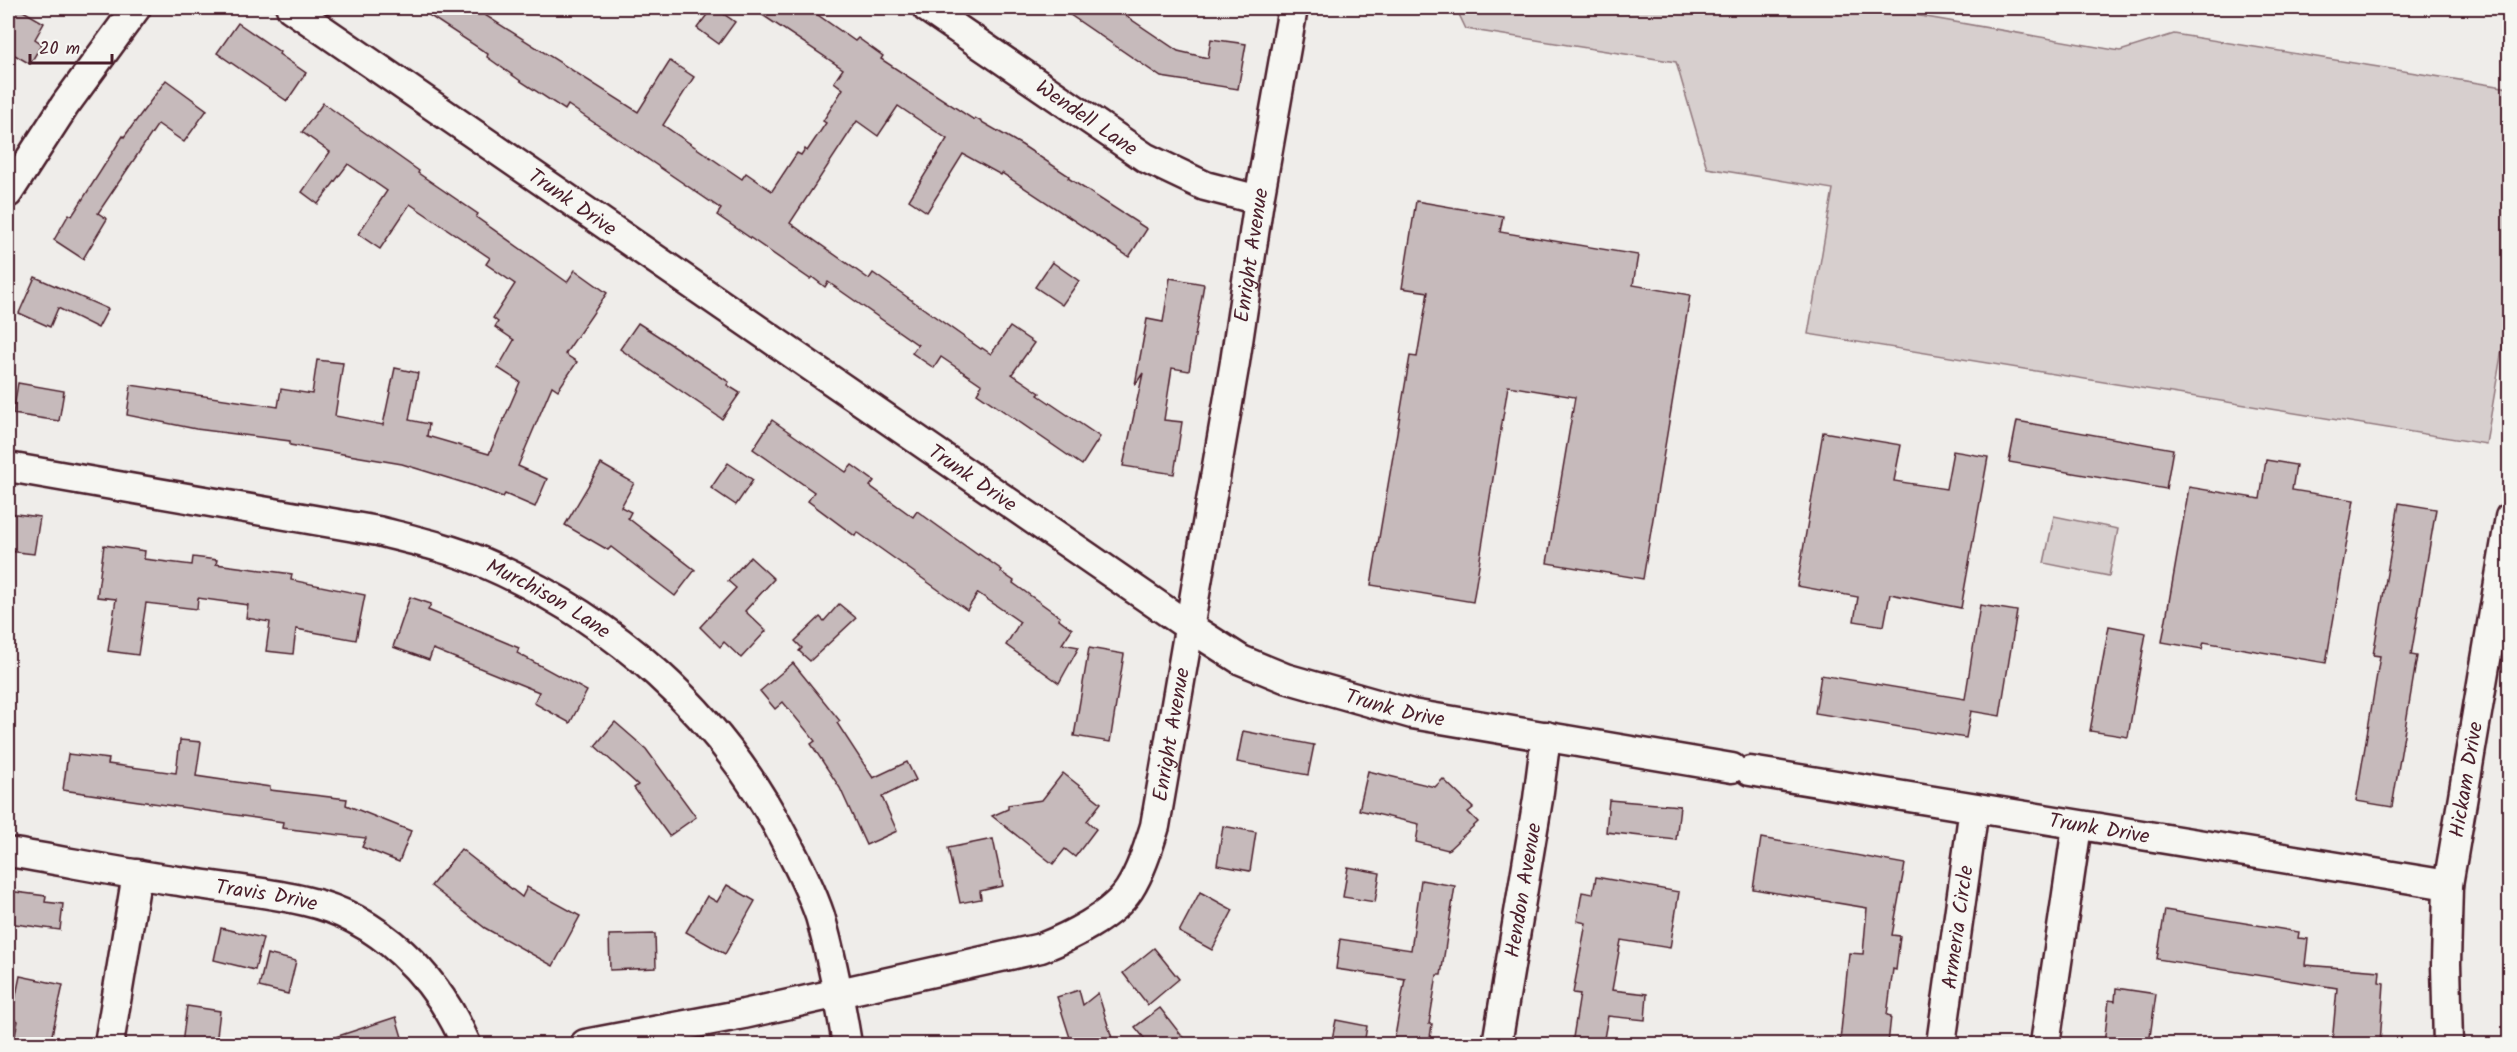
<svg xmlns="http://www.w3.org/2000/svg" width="2517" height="1052" viewBox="0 0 2517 1052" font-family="Kalam,sans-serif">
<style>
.green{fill:#d7cfce;stroke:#90777c;stroke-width:1.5}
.building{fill:#c6babb;stroke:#4a1f2b;stroke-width:1.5}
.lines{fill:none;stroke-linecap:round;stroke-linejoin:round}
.minor-casing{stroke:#4a1f2b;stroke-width:33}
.minor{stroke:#f6f6f2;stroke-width:28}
.labels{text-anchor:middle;stroke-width:6;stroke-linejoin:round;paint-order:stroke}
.street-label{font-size:21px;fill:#4a1f2b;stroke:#f6f6f2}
</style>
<rect width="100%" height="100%" fill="#efedea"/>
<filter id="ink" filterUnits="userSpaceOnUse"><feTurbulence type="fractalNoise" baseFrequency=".0167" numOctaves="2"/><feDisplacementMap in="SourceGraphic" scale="12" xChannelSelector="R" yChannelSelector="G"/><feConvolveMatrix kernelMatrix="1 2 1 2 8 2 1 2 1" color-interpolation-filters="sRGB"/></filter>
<g filter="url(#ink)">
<g class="green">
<path d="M1456 8H1875L2120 51 2174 34 2509 88V308L2486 444 1808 334 1833 189 1707 168 1676 62 1466 29Z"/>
<path d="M2054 516 2118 529 2109 576 2044 563Z"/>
</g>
<g class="building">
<path d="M8 8H18L44 23 35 39 42 44 30 64 8 51Z"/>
<path d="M418 8H474L638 112 670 61 694 77 663 125 742 179 746 173 772 191 797 153 801 155 805 149 807 151 826 123 823 121 843 89 834 82 843 69 752 8H823L818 15 855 41 858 38 883 56 881 59 974 120 975 118 1022 145 1069 176 1068 178 1147 229 1129 257 1002 173 1001 175 963 154 927 212 909 200 947 139 898 106 878 136 857 121 790 223 869 279 873 273 981 349 982 348 991 354 1010 327 1034 343 1012 374 1040 393 1038 395 1100 437 1082 465 977 393 982 385 941 357 934 368 912 353 918 345 828 282 825 287 812 277 810 279 717 215 721 209 568 105 565 110 522 82 487 57 488 54Z"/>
<path d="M712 8H715L735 22 719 44 697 28Z"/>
<path d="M1060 8H1114L1178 51 1208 58 1211 39 1246 44 1238 89 1161 77Z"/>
<path d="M238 23 280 52 279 54 306 73 287 101 217 53Z"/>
<path d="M166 80 207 110 184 142 158 124 98 213 107 219 83 259 54 240 69 214 72 216 123 136 124 137Z"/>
<path d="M323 103 419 171 418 173 478 214 476 217 567 282 575 270 607 293 565 354 577 362 558 390 552 386 518 466 547 479 535 507 505 494 503 497 474 486 402 464 290 445V441L196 429 127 415 131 385 278 407 281 389 312 394 317 360 343 363 335 416 383 425 395 368 418 373 409 420 429 424 427 436 489 454 520 382 498 368 514 340 495 327 498 322 493 318 515 284 486 264 490 258 410 204 380 249 358 234 387 191 348 164 318 204 302 192 330 152 302 132Z"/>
<path d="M1416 201 1503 216 1500 232 1638 255 1633 285 1690 295 1643 579 1547 563 1575 397 1508 386 1473 602 1371 585 1410 356 1417 357 1428 292 1402 288Z"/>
<path d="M1052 262 1079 281 1062 305 1035 287Z"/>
<path d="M35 277 108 309 98 328 58 308 50 327 19 313Z"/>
<path d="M1170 278 1204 284 1189 371 1172 368 1164 420 1182 422 1174 474 1123 466 1143 373 1135 385 1147 319 1163 322Z"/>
<path d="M638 323 729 382 727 385 740 393 722 419 620 349Z"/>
<path d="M18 383 64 391 59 421 13 414Z"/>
<path d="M772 420 846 472 852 465 874 481 870 486 913 517 917 511 978 555 979 554 1002 570 1001 572 1014 581 1013 583 1060 617 1059 619 1072 629 1062 644 1079 647 1059 683 1006 645 1020 622 978 593 967 610 857 532 855 536 808 501 814 492 753 449Z"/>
<path d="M2017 421 2173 449 2166 489 2009 462Z"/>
<path d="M1823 432 1901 445 1894 481 1946 489 1953 451 1988 457 1961 608 1890 594 1884 626 1854 621 1858 597 1797 586Z"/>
<path d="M2266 460 2296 465 2292 490 2354 500 2326 663 2204 642 2202 649 2162 642 2189 487 2260 499Z"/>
<path d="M728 463 753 480 736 505 711 488Z"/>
<path d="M601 464 634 483 621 507 631 512 628 518 695 570 675 596 611 547 608 550 565 525Z"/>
<path d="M2399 503 2436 509 2411 655 2417 656 2392 807 2356 801 2380 656 2373 655Z"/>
<path d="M8 513 40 517 34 554 8 551Z"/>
<path d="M104 545 145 551 144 559 192 565 193 557 217 560 216 564 292 574 291 580 365 595 356 640 296 629 293 654 266 651 270 622 246 618 248 605 198 598 197 609 146 603 138 655 108 651 116 599 97 597Z"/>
<path d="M750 557 774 579 745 611 766 631 741 658 724 642 720 647 700 627 736 588 728 581Z"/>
<path d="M410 597 431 604 428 610 519 648 517 653 587 691 570 723 534 703 539 692 433 649 429 660 393 647Z"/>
<path d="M839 604 856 618 810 661 799 651 802 648 795 641 820 617 824 621Z"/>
<path d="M1980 605 2017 611 2000 716 1971 711 1966 738 1815 713 1821 675 1965 699Z"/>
<path d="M2109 626 2146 633 2128 737 2090 731Z"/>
<path d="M1089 648 1124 654 1110 742 1074 736Z"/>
<path d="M793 663 840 721 837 723 873 778 907 762 916 780 882 797 897 831 866 845 840 788 811 744 815 741 783 702 775 709 760 691Z"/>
<path d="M615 722 646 749 696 817 669 836 634 788 638 785 595 746Z"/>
<path d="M1243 731 1314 745 1308 775 1237 762Z"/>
<path d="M180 740 201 742 196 776 270 787V790L347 799 346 805 411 831 399 862 362 847 366 838 282 828 283 822 63 790 68 754 109 759 108 764 176 773Z"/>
<path d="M1368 771 1435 787 1443 779 1473 808 1468 812 1478 822 1448 850 1416 842 1419 824 1359 810Z"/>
<path d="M1063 773 1101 803 1087 821 1096 829 1075 857 1065 849 1053 864 992 816 1008 809V805L1042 800Z"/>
<path d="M1609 800 1680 806 1676 840 1606 832Z"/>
<path d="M1223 826 1256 832 1250 871 1217 865Z"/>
<path d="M1761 838 1905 864 1892 935 1900 936 1896 970 1893 969 1887 1015 1891 1016 1888 1044H1847V1042L1840 1041 1849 953 1863 954 1867 908 1753 889Z"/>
<path d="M993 839 1003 886 980 891 981 899 960 903 948 848Z"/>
<path d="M461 849 522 897 527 887 580 916 553 966 485 928 431 886Z"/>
<path d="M1348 867 1380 873 1375 902 1343 897Z"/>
<path d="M1596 877 1679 892 1670 948 1621 940 1612 990 1647 994 1645 1020 1608 1016 1603 1044H1572L1580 994 1573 993 1586 923 1577 921 1582 892 1593 894Z"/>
<path d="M1421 880 1455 886 1441 975H1437L1429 1024H1432L1429 1044H1407L1394 1042 1405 979 1336 969 1340 939 1411 950Z"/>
<path d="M727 885 755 901 725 954 686 932 707 896 717 902Z"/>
<path d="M8 891 46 896 45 902 63 904 60 930 8 923Z"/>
<path d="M1200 892 1233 910 1212 950 1179 932Z"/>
<path d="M2165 910 2299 932 2298 938 2308 939 2305 965 2380 971 2379 982 2384 983 2380 1044H2332L2337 988 2157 959Z"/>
<path d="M221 928 263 938 255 970 214 960Z"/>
<path d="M655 934 656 968 610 970 609 935Z"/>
<path d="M1154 948 1179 979 1148 1005 1123 973Z"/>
<path d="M267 954 296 961 288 994 259 987Z"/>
<path d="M20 976 63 985 50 1044H13L18 1021 11 1019Z"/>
<path d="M2116 988 2156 994 2149 1044H2104L2109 1000 2115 1001Z"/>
<path d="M1079 990 1083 1005 1098 993 1112 1038 1091 1044H1072L1057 997Z"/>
<path d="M187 1006 220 1011 216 1044H182Z"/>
<path d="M1160 1008 1188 1044H1149L1135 1027Z"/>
<path d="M396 1017 404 1044H327L326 1040Z"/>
<path d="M1336 1020 1367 1026 1364 1044H1331Z"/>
</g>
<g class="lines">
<g class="minor-casing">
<g id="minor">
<path id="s1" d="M291 8 1188 626 1241 660 1285 678 1412 714 1732 768"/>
<path id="s2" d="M927 8 1146 158 1205 186 1259 200"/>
<path d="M8 193 65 105 136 8"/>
<path id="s3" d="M8 467 378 531C413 540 449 548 482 562 612 618 719 711 784 838 797 863 811 889 820 916 832 958 840 1001 847 1044"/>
<path id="s4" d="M1750 771 2448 885"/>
<path id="s5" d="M8 852C64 861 121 873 179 881 221 888 263 891 305 901 378 917 437 976 466 1044"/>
<path d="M109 1044 137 874"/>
<path id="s6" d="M585 1044 744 1014 1041 948C1069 937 1112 916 1129 890 1141 871 1148 848 1155 826L1235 362 1259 200 1293 8"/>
<path id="s7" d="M1497 1044 1538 799 1546 736"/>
<path id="s8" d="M1941 1044 1974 808"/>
<path d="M2045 1044 2077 826"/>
<path id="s9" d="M2448 1044 2446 964 2448 885 2510 517"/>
</g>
</g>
<use href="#minor" class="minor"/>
</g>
</g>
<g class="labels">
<g class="street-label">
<text dy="7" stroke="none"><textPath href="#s2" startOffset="194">Wendell Lane</textPath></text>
<text dy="7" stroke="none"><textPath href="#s1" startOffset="342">Trunk Drive</textPath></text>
<text dy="7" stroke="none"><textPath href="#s6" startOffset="1221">Enright Avenue</textPath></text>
<text dy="7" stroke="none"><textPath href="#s1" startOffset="828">Trunk Drive</textPath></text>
<text dy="7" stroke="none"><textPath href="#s3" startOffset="560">Murchison Lane</textPath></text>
<text dy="7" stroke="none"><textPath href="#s1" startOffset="1314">Trunk Drive</textPath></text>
<text dy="7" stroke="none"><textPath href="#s6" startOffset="735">Enright Avenue</textPath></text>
<text dy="7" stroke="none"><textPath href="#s9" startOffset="266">Hickam Drive</textPath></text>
<text dy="7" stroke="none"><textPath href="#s4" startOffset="354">Trunk Drive</textPath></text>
<text dy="7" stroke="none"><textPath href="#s7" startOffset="156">Hendon Avenue</textPath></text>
<text dy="7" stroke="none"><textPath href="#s5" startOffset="262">Travis Drive</textPath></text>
<text dy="7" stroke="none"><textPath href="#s8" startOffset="118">Armeria Circle</textPath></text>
</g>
</g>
<rect width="2517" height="1052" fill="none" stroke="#f6f6f2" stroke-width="30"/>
<rect x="15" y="15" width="2487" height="1022" fill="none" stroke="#4a1f2b" stroke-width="2" filter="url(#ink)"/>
<path d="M30 54v9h82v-9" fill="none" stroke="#4a1f2b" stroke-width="3"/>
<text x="39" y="54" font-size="18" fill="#4a1f2b" stroke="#f6f6f2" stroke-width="4.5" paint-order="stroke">20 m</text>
</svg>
